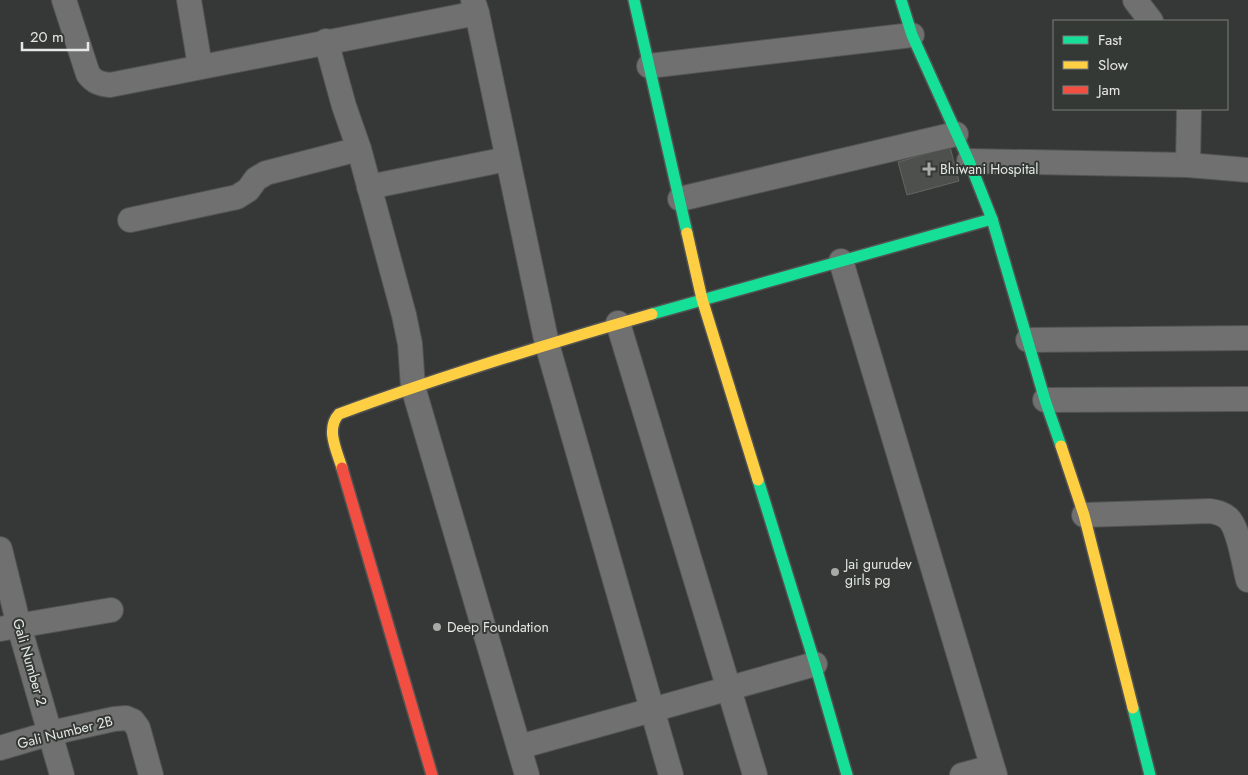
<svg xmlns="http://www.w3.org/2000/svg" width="1248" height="775" viewBox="0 0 1248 775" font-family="Jost,sans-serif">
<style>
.building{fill:#4e504e;stroke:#646664}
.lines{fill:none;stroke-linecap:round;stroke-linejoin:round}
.street-casing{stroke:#525352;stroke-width:26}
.fast-casing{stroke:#525352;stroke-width:14}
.slow-casing{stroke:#525352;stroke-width:14}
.jam-casing{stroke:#525352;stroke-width:14}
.street{stroke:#707071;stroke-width:24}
.fast{stroke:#16e098;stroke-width:11}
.slow{stroke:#ffcf43;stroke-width:11}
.jam{stroke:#f24e42;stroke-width:11}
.poi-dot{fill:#a7aaa8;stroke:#343935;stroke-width:2}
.labels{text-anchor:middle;stroke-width:4;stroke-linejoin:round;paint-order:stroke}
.poi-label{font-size:14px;fill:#e5e8e6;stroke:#343935;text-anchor:start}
.street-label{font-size:14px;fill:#e5e8e6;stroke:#343935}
</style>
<rect width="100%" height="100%" fill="#353836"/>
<path class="building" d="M950 147 959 181 907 195 898 162Z"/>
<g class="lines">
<g class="street-casing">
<g id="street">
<path d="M64 0 88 74C94 82 100 84 110 85L477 13"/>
<path d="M189 0 200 66"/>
<path d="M473 0 477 13 547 344 671 775"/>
<path d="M1135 0 1151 21"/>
<path d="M326 41 344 106 359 149 404 315 410 344 413 387 527 775"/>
<path d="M649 66 912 35"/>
<path d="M969 161 1188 165 1248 170"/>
<path d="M1188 165 1189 109"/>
<path d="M369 187 507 159"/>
<path d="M680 199 956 134"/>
<path d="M130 220 237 197 248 190 256 179 266 173 359 149"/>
<path d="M841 261 995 775"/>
<path d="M618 323 755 775"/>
<path d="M1028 340 1248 338"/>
<path d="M1045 400 1248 399"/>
<path d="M1084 515 1210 511C1217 512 1222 513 1228 518 1239 528 1244 565 1248 580"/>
<path d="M0 549 19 626 62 775"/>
<path d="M0 629 111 610"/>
<path d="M519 747 652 710 815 664"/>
<path d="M0 748 51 733 114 719 126 718 133 721 138 728 151 775"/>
<path d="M962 775 992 767"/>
</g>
</g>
<g class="fast-casing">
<g id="fast">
<path d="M634 0 687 233"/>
<path d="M901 0 912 35 969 161 992 219 1045 400 1061 446"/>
<path d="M652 314 992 219"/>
<path d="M758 480 815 664 847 775"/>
<path d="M1133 708 1150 775"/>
</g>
</g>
<g class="slow-casing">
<g id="slow">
<path d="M687 233 702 299 758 480"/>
<path d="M1061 446 1084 515 1133 708"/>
<path d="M342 468C337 451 325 429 339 414 442 376 547 344 652 314"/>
</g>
</g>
<g class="jam-casing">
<path id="jam" d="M342 468 432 775"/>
</g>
<use href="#street" class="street"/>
<use href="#fast" class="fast"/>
<use href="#slow" class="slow"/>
<use href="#jam" class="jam"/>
</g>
<g class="poi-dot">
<path d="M926.5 161.5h5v5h5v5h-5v5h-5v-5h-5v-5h5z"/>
<circle cx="835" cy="572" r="5"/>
<circle cx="437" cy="627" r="5"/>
</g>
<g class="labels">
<g class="poi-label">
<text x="940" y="174">Bhiwani Hospital</text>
<text x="845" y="569">Jai gurudev<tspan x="845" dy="16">girls pg</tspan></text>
<text x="447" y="632">Deep Foundation</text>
</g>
<g class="street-label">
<text transform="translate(30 662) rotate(74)" y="5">Gali Number 2</text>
<text transform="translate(65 732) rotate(-14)" y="5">Gali Number 2B</text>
</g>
</g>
<rect x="1053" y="20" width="175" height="90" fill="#343935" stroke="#7b7f7c"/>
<rect x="1063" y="36" width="25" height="8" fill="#16e098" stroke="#7b7f7c"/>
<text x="1098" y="45" font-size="15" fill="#e5e8e6">Fast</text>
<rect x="1063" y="61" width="25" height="8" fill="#ffcf43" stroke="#7b7f7c"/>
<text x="1098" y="70" font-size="15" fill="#e5e8e6">Slow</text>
<rect x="1063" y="86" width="25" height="8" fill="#f24e42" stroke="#7b7f7c"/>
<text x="1098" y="95" font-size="15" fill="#e5e8e6">Jam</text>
<path d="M22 42v8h66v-8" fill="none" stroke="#e5e8e6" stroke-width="2.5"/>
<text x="30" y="42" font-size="15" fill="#e5e8e6" stroke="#343935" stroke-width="4" paint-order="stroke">20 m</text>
</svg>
